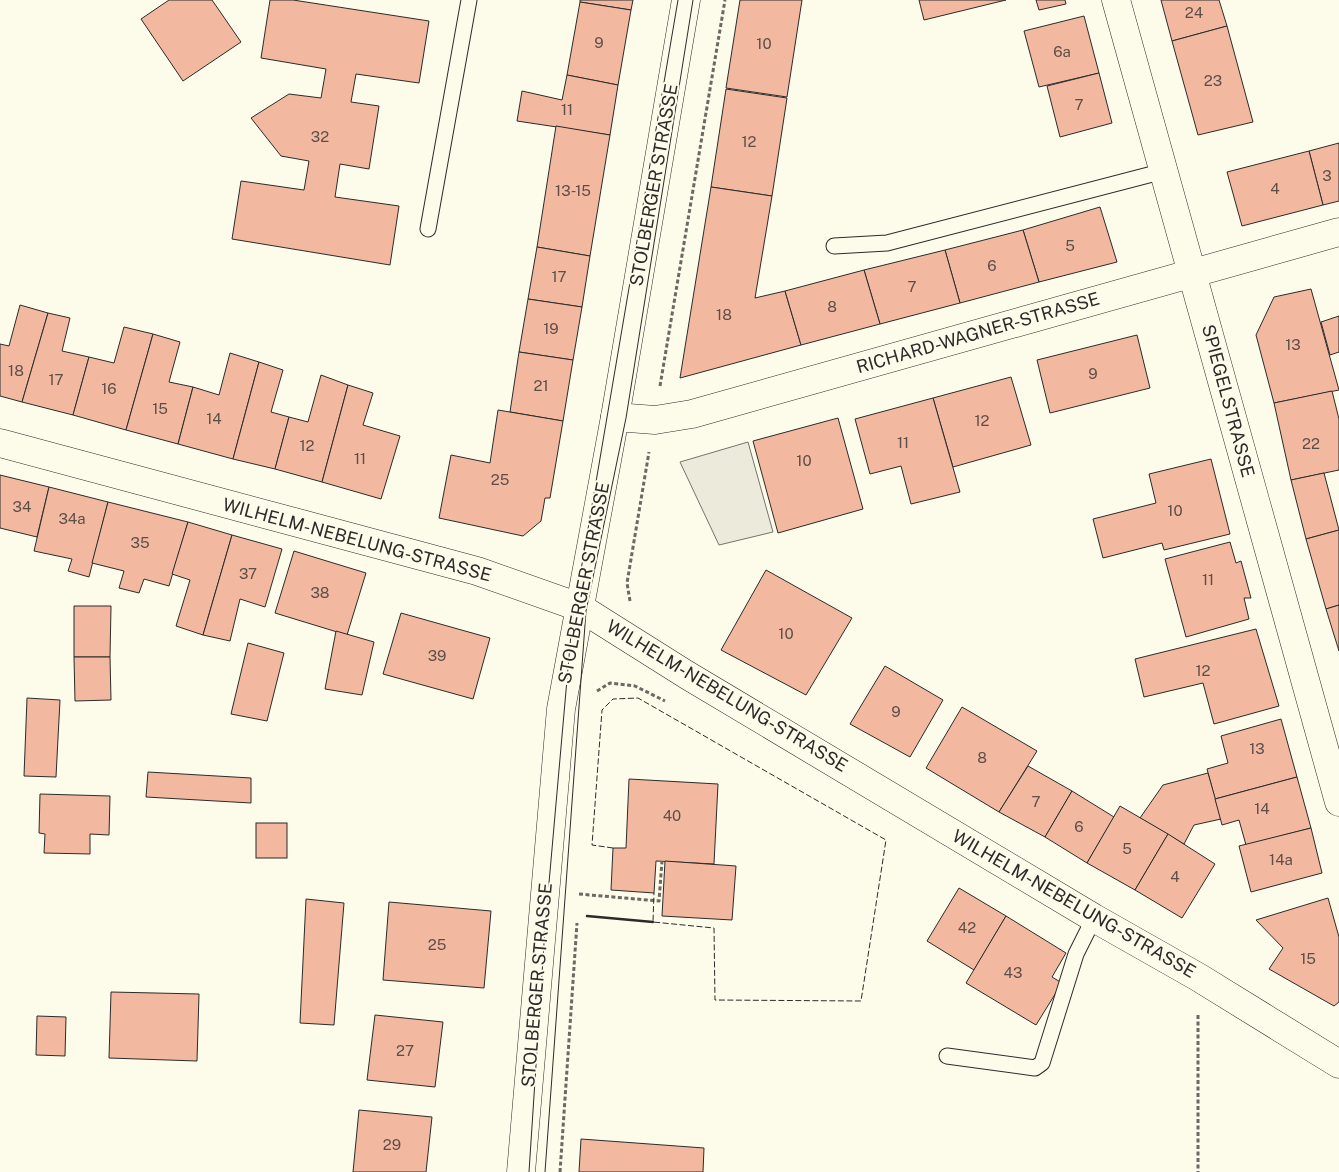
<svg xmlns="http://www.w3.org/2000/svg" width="1339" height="1172" viewBox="0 0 1339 1172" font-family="'Public Sans',sans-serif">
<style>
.parking{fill:#eceadb;stroke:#74746e}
.building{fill:#f2b8a0;stroke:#2b2b2b}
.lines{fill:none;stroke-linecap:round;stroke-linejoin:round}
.service-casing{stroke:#2b2b2b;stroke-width:17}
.minor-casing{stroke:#2b2b2b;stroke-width:29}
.tertiary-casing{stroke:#2b2b2b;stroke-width:29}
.secondary-casing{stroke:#2b2b2b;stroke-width:29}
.path{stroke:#6a6964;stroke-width:3;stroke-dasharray:4 2.5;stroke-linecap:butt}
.service{stroke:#fdfbea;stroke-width:15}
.minor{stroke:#fdfbea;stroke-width:28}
.tertiary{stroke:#fdfbea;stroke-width:28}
.secondary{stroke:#fdfbea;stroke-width:28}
.tram{stroke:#2b2b2b;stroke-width:1}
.fence{stroke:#2b2b2b;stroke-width:1;stroke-dasharray:6 2.5;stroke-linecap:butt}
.wall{stroke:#2b2b2b;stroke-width:2.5}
.labels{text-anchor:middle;stroke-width:4;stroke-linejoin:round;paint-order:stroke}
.number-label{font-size:15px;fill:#5d4e48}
.street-label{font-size:18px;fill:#2b2b2b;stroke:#fdfbea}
</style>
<rect width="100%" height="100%" fill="#fdfbea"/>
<path class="parking" d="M748 442 773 532 719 545 680 462Z"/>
<g class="building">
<path d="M169 0H212L241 42 183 81 141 19Z"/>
<path d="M270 0H293L429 21 419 83 356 74 351 102 379 106 369 169 340 164 335 197 399 206 390 265 232 239 241 181 304 190 309 161 281 156 251 118 289 94 321 98 326 69 261 58Z"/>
<path d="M580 0H633L631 10 580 2Z"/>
<path d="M740 0H802L787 97 726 88Z"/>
<path d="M919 0H1006L924 20Z"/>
<path d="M1036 0H1065L1066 4 1039 10Z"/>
<path d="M1161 0H1219L1227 26 1172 41Z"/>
<path d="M580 2 631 10 618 85 567 75Z"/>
<path d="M1084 16 1099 73 1039 87 1024 31Z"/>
<path d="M1227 26 1253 122 1198 135 1172 41Z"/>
<path d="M1099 73 1112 123 1060 137 1047 86Z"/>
<path d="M567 75 618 85 610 135 517 121 522 91 562 100Z"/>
<path d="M726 89 787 98 772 196 711 187Z"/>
<path d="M556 126 610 135 590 256 537 247Z"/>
<path d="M1339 143V201L1323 205 1309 151Z"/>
<path d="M1309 151 1323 205 1242 226 1227 172Z"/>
<path d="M711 187 772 196 755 298 785 291 801 345 680 378Z"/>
<path d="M1100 207 1117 262 1039 282 1023 230Z"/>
<path d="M1023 230 1039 282 960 303 945 250Z"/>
<path d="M537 247 590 256 582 307 528 299Z"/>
<path d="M945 250 960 303 880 324 864 270Z"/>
<path d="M864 270 880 324 801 345 785 291Z"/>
<path d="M1311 289 1339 390 1274 403 1256 335 1274 297Z"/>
<path d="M528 299 582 307 573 360 519 352Z"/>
<path d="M20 305 48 313 22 402 0 396V344L9 346Z"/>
<path d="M48 313 70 318 62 351 89 357 73 415 22 402Z"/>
<path d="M1339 316V352L1330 355 1321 322Z"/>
<path d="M124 327 153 334 126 430 73 415 89 357 114 363Z"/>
<path d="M153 334 180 342 169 382 193 387 178 444 126 430Z"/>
<path d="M1137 335 1150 388 1050 413 1037 360Z"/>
<path d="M519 352 573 360 563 421 510 412Z"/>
<path d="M230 353 259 362 233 459 178 444 193 387 219 395Z"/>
<path d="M259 362 283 370 271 412 289 417 275 469 233 459Z"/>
<path d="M321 375 348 385 322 482 275 469 289 417 308 422Z"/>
<path d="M1011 377 1031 445 953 467 933 398Z"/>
<path d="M348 385 373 393 363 425 400 436 381 499 322 482Z"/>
<path d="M1332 391 1339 419V470L1291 480 1274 403Z"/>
<path d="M933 398 960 492 911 504 901 466 870 474 855 419Z"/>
<path d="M498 410 563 421 550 498H545L541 521 523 536 439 518 451 455 490 463Z"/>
<path d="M838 418 863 509 778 533 753 441Z"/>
<path d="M1211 459 1230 534 1164 550 1162 543 1103 558 1093 519 1156 503 1149 474Z"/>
<path d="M1324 473 1339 530 1306 539 1291 480Z"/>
<path d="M0 475 49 487 37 537 0 528Z"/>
<path d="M49 487 108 502 89 577 68 571 72 559 34 551Z"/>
<path d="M108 502 188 522 169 586 144 579 139 593 119 588 124 571 92 563Z"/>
<path d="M188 522 232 535 203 635 176 626 190 580 172 574Z"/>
<path d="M1339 530V605L1326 609 1306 539Z"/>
<path d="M232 535 282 549 265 607 240 599 230 641 203 635Z"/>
<path d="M1230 542 1236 563 1241 561 1251 598H1244L1249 619 1186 637 1165 559Z"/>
<path d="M294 551 366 573 347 635 275 613Z"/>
<path d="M766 570 852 618 806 695 721 650Z"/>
<path d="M1339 605V651L1326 609Z"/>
<path d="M74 606H111L110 657H74Z"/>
<path d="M401 613 490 638 473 699 383 674Z"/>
<path d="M1256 629 1279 706 1214 724 1203 683 1144 697 1135 659Z"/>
<path d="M336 631 374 642 362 695 325 689Z"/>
<path d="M248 643 284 653 267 721 231 714Z"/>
<path d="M74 657H110L111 700 75 701Z"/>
<path d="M885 666 943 700 910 757 850 724Z"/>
<path d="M27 698 60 700 56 777 24 776Z"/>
<path d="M962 707 1037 751 999 812 926 768Z"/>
<path d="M1281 719 1297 777 1215 799 1207 769 1228 763 1221 736Z"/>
<path d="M1028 766 1072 791 1045 837 999 812Z"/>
<path d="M148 772 251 778V803L146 797Z"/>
<path d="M1208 773 1221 819 1194 825 1184 844 1140 818 1163 785Z"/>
<path d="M1297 777 1311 828 1246 845 1239 820 1222 825 1215 799Z"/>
<path d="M629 779 718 784 714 864 656 861 654 893 611 890 613 848H626Z"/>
<path d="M1072 791 1114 817 1087 863 1045 837Z"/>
<path d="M40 794 110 796 109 835 90 834V854L44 853 45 834 39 833Z"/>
<path d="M1120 806 1168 834 1135 890 1087 863Z"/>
<rect x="256" y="823" width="31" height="35"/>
<path d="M1311 828 1322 873 1251 892 1239 846Z"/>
<path d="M1168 834 1215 864 1182 918 1135 890Z"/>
<path d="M665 861 736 866 732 920 662 916Z"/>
<path d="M959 888 1006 916 974 970 927 941Z"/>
<path d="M1328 898 1339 937V1002L1334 1006 1269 969 1283 948 1256 920Z"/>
<path d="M306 899 344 903 334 1025 300 1023Z"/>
<path d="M389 902 491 911 484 988 383 980Z"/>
<path d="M1006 916 1066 953 1052 977 1062 983 1036 1025 966 983Z"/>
<path d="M111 992 199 994 197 1061 109 1058Z"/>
<path d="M375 1015 443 1022 435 1087 367 1080Z"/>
<path d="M37 1016 66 1017 65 1056 36 1055Z"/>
<path d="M359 1110 432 1117 426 1172H353Z"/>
<path d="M581 1139 704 1148 703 1172H579Z"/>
</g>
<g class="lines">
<g class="service-casing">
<g id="service">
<path d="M428 229 469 0"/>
<path d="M834 246 887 243 1164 171"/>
<path d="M947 1056 1035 1068 1042 1063 1076 954 1094 918"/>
</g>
</g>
<g class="minor-casing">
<g id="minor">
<path d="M1116 0 1339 802"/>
<path d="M615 417 655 420 692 414 1339 232"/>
<path d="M579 607 687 675 1094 918 1198 977 1339 1064"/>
</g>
</g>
<g class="tertiary-casing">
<path id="tertiary" d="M0 443 477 571 579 607"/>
</g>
<g class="secondary-casing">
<path id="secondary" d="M521 1172 561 709 615 417 686 0"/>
</g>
<g class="path">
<path d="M660 386 725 0"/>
<path d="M630 601 627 583 649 452"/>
<path d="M597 691 610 683 635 686 665 701"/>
<path d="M579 894 659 901 662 861"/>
<path d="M1198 1015V1172"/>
<path d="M560 1172 577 923"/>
</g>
<use href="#service" class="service"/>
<use href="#minor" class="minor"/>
<use href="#tertiary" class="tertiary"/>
<use href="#secondary" class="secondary"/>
<g class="tram">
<path d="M529 1172 545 928 572 623 678 0"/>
<path d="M545 1172 586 611 626 418 693 0"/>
</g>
<path class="fence" d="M613 848 592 845 602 710 613 699 638 698 886 840 861 1001 715 1000 714 928 653 922 654 893"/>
<path class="wall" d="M587 916 653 922"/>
</g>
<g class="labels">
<g class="number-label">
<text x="1194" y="18">24</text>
<text x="599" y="48">9</text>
<text x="764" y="49">10</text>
<text x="1062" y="57">6a</text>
<text x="1213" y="86">23</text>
<text x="1079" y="110">7</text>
<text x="567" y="115">11</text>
<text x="320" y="142">32</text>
<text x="749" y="147">12</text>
<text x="1327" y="181">3</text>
<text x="1275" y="194">4</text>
<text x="573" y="196">13-15</text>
<text x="1070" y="251">5</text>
<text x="992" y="271">6</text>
<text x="559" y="282">17</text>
<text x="912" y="292">7</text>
<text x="832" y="312">8</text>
<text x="724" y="320">18</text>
<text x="551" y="334">19</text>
<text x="1293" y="350">13</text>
<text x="16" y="376">18</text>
<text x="1093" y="379">9</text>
<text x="56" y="385">17</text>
<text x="541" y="391">21</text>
<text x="109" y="394">16</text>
<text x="160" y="414">15</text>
<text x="214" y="424">14</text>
<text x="982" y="426">12</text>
<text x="903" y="448">11</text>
<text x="1311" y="449">22</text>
<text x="307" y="451">12</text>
<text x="360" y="464">11</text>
<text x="804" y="466">10</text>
<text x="500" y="485">25</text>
<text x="22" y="512">34</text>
<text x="1175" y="516">10</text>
<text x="72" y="524">34a</text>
<text x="140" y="548">35</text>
<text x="248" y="579">37</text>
<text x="1208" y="585">11</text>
<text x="320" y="598">38</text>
<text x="786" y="639">10</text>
<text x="437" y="661">39</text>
<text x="1203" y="676">12</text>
<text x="896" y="717">9</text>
<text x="1257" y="754">13</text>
<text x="982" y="763">8</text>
<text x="1036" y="807">7</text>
<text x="1262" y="814">14</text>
<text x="672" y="821">40</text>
<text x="1079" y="832">6</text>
<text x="1127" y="854">5</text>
<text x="1281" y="865">14a</text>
<text x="1175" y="882">4</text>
<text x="967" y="933">42</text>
<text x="437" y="950">25</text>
<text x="1308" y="964">15</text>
<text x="1013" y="978">43</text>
<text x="405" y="1056">27</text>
<text x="392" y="1150">29</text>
</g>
<g class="street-label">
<text transform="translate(654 185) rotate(-80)" y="6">STOLBERGER STRASSE</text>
<text transform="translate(978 333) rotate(-16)" y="6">RICHARD-WAGNER-STRASSE</text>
<text transform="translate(1228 401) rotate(75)" y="6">SPIEGELSTRASSE</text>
<text transform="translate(357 540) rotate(15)" y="6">WILHELM-NEBELUNG-STRASSE</text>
<text transform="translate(584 583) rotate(-79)" y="6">STOLBERGER STRASSE</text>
<text transform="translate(727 696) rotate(31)" y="6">WILHELM-NEBELUNG-STRASSE</text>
<text transform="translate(1074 904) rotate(30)" y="6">WILHELM-NEBELUNG-STRASSE</text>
<text transform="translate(537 985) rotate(-85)" y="6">STOLBERGER STRASSE</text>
</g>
</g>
</svg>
